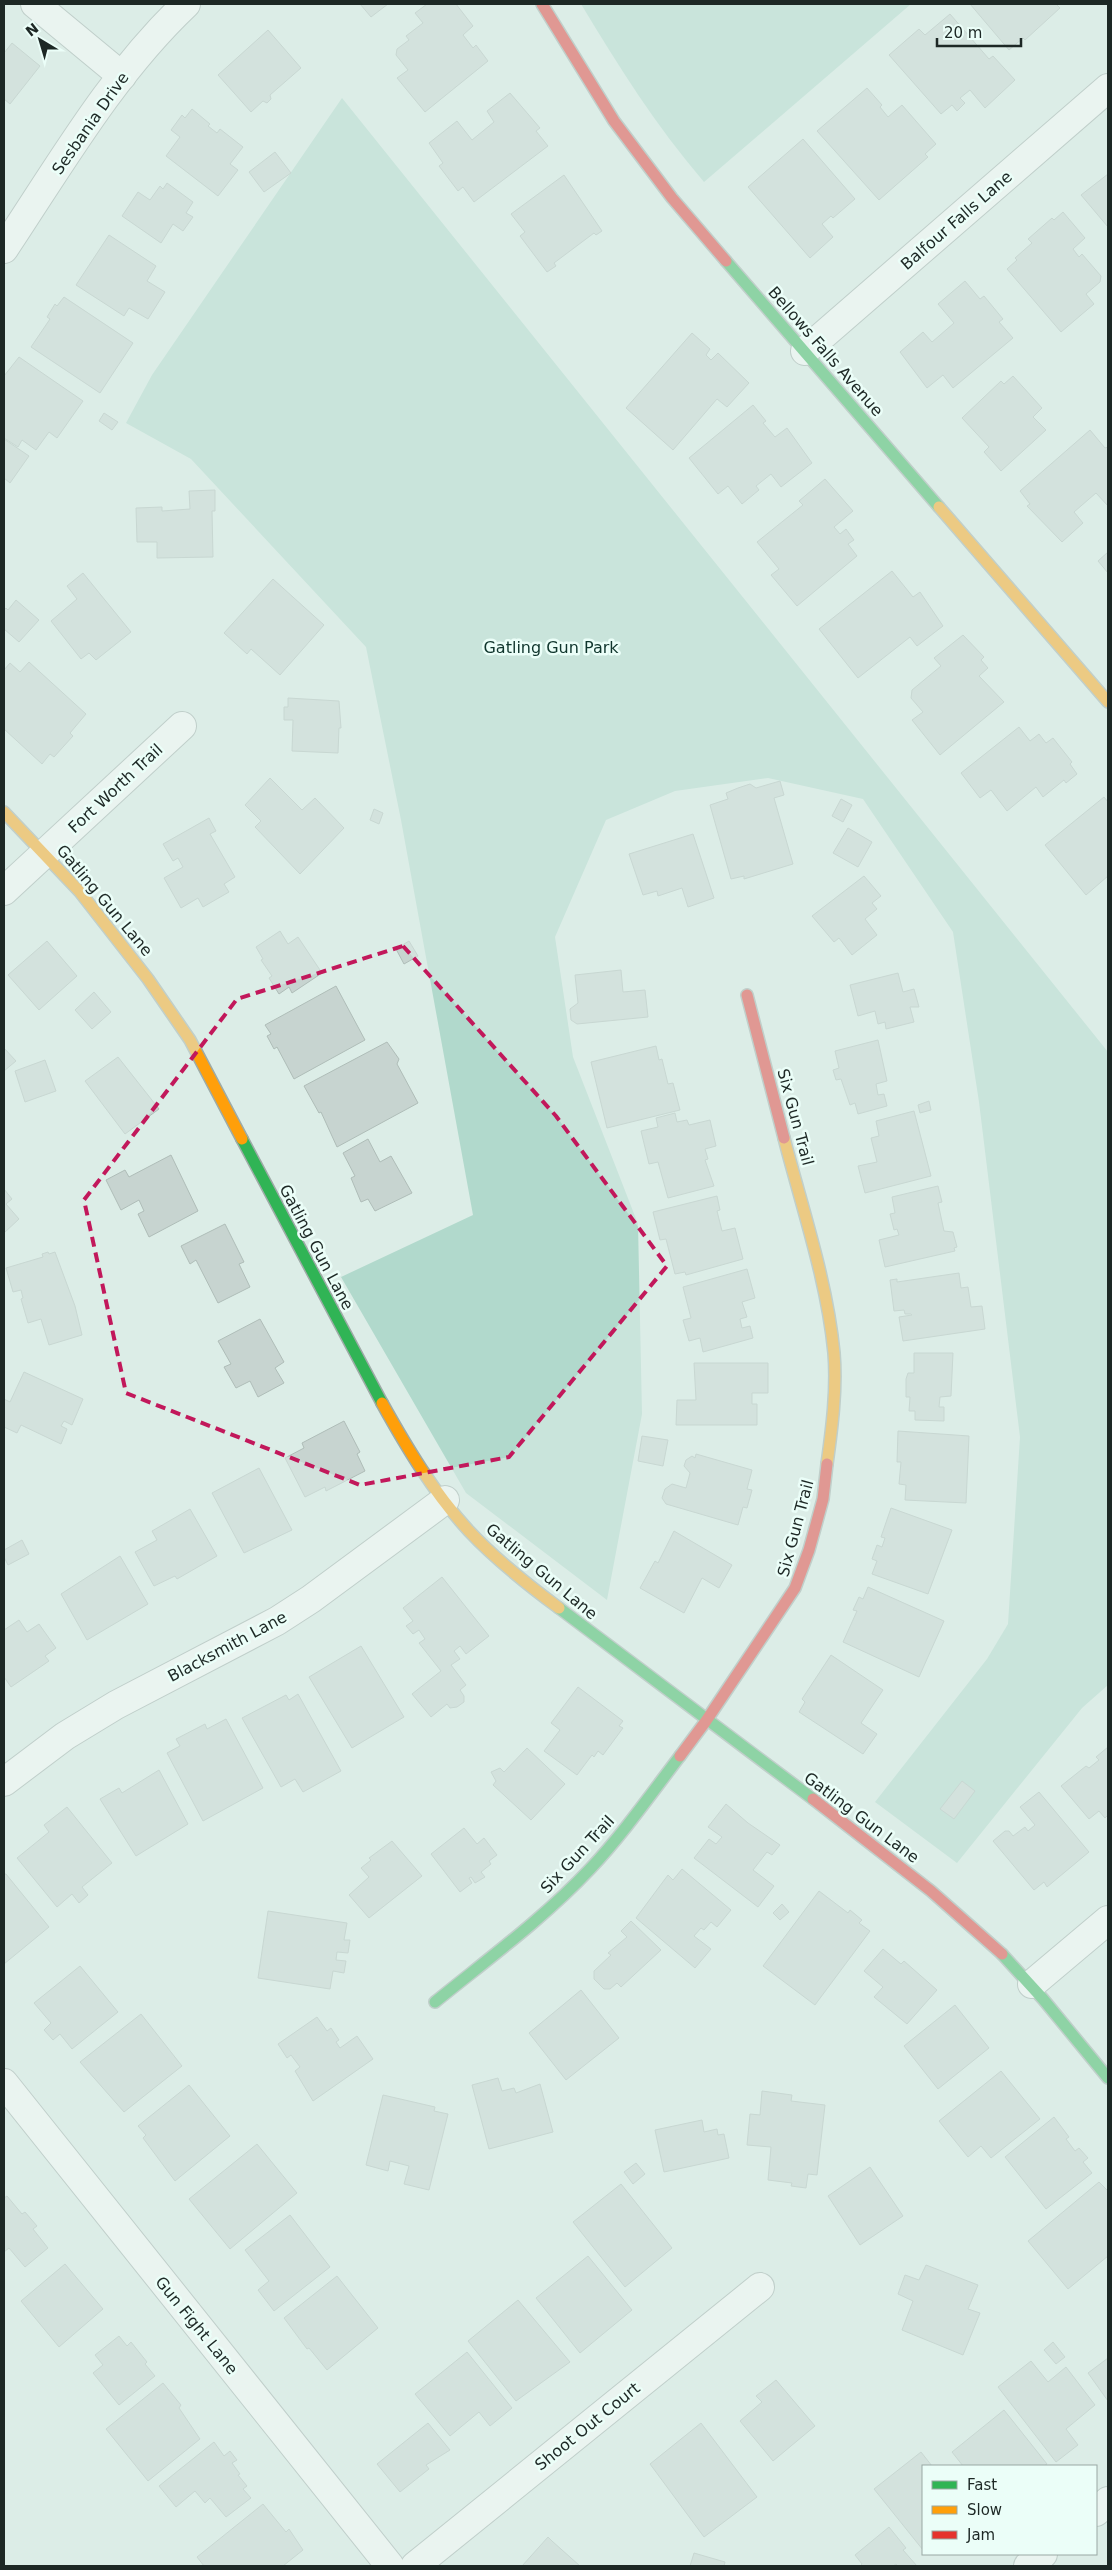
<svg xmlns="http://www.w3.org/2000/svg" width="1112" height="2570" viewBox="0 0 1112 2570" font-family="'DejaVu Sans',sans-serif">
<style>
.green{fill:#b1d9cc}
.building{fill:#c7d4d0;stroke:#afbdb8}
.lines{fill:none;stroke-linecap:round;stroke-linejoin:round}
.street-casing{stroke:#9eaba7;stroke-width:30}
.fast-casing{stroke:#9eaba7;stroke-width:14}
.slow-casing{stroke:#9eaba7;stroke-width:14}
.jam-casing{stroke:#9eaba7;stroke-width:14}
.street{stroke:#fafcfb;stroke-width:28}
.fast{stroke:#30b455;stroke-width:11}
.slow{stroke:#ff9f0a;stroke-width:11}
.jam{stroke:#e5322d;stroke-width:11}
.marked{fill:none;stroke:#c2185b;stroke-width:4;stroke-dasharray:10 6;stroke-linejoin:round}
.labels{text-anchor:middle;stroke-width:5;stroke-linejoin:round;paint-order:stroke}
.street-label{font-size:16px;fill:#1d2825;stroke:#ebfef8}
.park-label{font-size:16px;fill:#0f352c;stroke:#ebfef8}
</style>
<rect width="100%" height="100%" fill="#dcede7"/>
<g class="green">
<path d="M581 4H911L704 182C656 126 619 67 581 4Z"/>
<path d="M342 98 1108 1052V1685L1082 1708 957 1863 875 1802 987 1659 1008 1624 1020 1437 979 1102 953 932 863 799 768 778 675 791 606 820 555 937 573 1057 638 1224 642 1414 607 1600 466 1493 341 1277 473 1215 401 820 366 647 191 459 126 423 152 375Z"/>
</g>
<g class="building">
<path d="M360 4H388L371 17Z"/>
<path d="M427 4H456L473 26 463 35 473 48 476 45 488 61 425 112 397 78 408 70 396 55 397 49 409 40 406 36 423 23 415 13Z"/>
<path d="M970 4H1056L1060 8 1025 40 1023 38 1009 50Z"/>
<path d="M950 14 989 59 993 56 1015 80 985 108 970 90 960 98 965 103 957 111 952 105 941 114 889 55 919 29 925 35Z"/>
<path d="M268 30 301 68 270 95 271 99 267 103 263 101 251 112 218 75Z"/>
<path d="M12 43 40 66 10 104 4 99V53Z"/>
<path d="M867 88 882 105 880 107 888 117 902 105 936 144 925 154 928 157 879 200 817 131Z"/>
<path d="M510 93 540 128 536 131 548 146 474 202 463 187 458 191 439 166 443 163 429 143 457 121 472 140 494 122 487 111Z"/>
<path d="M192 109 210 124 208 126 217 133 220 129 243 147 230 164 238 170 218 196 166 156 180 137 171 130 182 115 185 118Z"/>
<path d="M803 139 855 199 833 218 831 216 822 224 833 237 810 258 748 187Z"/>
<path d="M275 152 291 173 264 192 249 172Z"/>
<path d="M1108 174V227L1081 195Z"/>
<path d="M564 175 602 231 596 235 594 233 554 263 556 266 547 272 520 236 525 232 511 214Z"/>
<path d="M167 183 193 202 186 213 193 217 183 231 173 224 161 243 122 216 138 192 150 200 160 186 163 189Z"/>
<path d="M1063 212 1085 238 1073 249 1079 257 1082 254 1101 276 1100 282 1086 294 1094 304 1061 332 1007 269 1017 260 1015 258 1032 243 1028 239 1052 218 1054 220Z"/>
<path d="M109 235 156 266 147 281 165 292 148 319 129 308 124 316 76 285Z"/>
<path d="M965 281 980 299 984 296 1003 319 999 322 1013 338 953 388 943 375 927 388 900 352 923 332 932 342 954 323 938 304Z"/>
<path d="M64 297 133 343 100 393 31 347 50 319 47 317 55 304 57 306Z"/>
<path d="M692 333 710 349 706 355 711 360 718 353 749 383 727 407 717 399 673 450 626 408Z"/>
<path d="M19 357 83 401 57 438 49 432 36 450 22 440 18 447 4 438V376Z"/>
<path d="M1013 376 1042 408 1033 417 1046 430 1001 471 984 452 989 447 962 418 1001 381 1004 384Z"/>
<path d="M753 405 766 421 763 423 775 437 787 428 812 463 781 487 771 474 756 486 759 490 742 504 728 486 718 494 689 458Z"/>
<path d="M104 413 118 422 112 430 99 421Z"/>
<path d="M1090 430 1105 448 1108 447V506L1096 493 1074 512 1083 523 1062 542 1027 506 1030 504 1020 491Z"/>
<path d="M4 439 29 456 10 483 4 478Z"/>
<path d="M825 479 853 511 834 527 840 534 846 529 854 540 848 544 857 556 797 606 771 575 779 569 757 542 803 505 799 501Z"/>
<path d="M215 490V511H212L213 557 157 558V542H137L136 508 162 507V511L190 509 189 491Z"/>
<path d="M1108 552V573L1098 561Z"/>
<path d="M892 571 913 597 920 592 943 626 917 646 910 637 858 678 819 629Z"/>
<path d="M83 573 131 632 96 660 89 653 81 659 51 621 77 599 67 586Z"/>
<path d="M273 579 324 625 280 675 251 649 247 654 224 633Z"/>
<path d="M16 600 39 620 19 642 4 629V610L6 608 8 610Z"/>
<path d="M963 635 984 657 981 660 988 668 979 676 1004 702 940 755 912 720 923 712 911 698 912 690 941 666 934 658Z"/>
<path d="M29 662 86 714 70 733 73 736 54 757 50 754 42 764 4 729V670L10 663 20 672Z"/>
<path d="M288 698 339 701 341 728H339L338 753 292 751 293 720H284V707H288Z"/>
<path d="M1019 727 1030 741 1039 734 1046 743 1053 738 1072 762 1070 764 1077 774 1066 783 1064 780 1043 797 1036 787 1007 811 991 790 980 798 961 773Z"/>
<path d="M270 778 302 810 315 798 344 828 300 874 255 827 261 821 245 805Z"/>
<path d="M780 781 784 795 774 798 793 864 744 879V876L731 879 710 805 728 799 726 793 738 788 750 784 756 788Z"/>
<path d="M1104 797 1108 802V876L1086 895 1045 845Z"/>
<path d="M841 799 852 805 843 822 832 816Z"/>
<path d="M374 809 383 813 379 824 370 820Z"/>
<path d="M209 818 216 831 210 834 235 877 224 884 229 892 203 907 198 898 181 908 164 878 183 867 178 858 173 861 163 844Z"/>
<path d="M848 828 872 842 858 867 833 853Z"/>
<path d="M693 834 714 898 688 907 682 888 658 896 657 891 643 895 629 854Z"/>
<path d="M864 876 881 896 872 903 877 909 865 919 877 935 852 955 839 938 834 942 812 916Z"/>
<path d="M280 931 288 944 298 937 322 973 292 993 289 987 279 994 269 978 272 976 261 960 263 959 256 947Z"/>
<path d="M47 941 77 976 39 1010 8 975Z"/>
<path d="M409 941 418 956 404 964 396 949Z"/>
<path d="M621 970 623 992 645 990 648 1017 577 1024 571 1020 570 1009 578 1003 575 975Z"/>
<path d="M898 973 903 992 914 989 919 1007H910L914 1022 886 1029 885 1022 878 1024 875 1011 858 1016 850 985Z"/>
<path d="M336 986 365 1040 294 1079 277 1047 274 1049 267 1036 271 1034 265 1025Z"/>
<path d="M94 992 111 1012 92 1029 75 1010Z"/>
<path d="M878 1040 887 1081 876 1084 878 1095 884 1094 887 1106 858 1114 855 1103 850 1105 841 1079 836 1080 833 1070 839 1068 835 1051Z"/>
<path d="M387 1042 399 1059 397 1064 418 1103 337 1147 321 1112 319 1113 304 1086Z"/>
<path d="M656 1046 659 1060 662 1059 668 1084 673 1083 680 1110 607 1128 591 1062Z"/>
<path d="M4 1048 16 1061 4 1071Z"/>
<path d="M118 1057 159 1109 125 1134 85 1081Z"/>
<path d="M45 1060 56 1091 25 1102 15 1071Z"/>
<path d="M929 1101 931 1110 920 1113 918 1105Z"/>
<path d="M914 1111 931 1176 865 1193 858 1166 877 1162 871 1138 879 1136 876 1121Z"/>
<path d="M675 1113 677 1122 687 1120 689 1125 710 1120 716 1146 705 1149 708 1159 705 1160 714 1186 668 1198 658 1162 649 1164 641 1131 658 1127 656 1118Z"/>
<path d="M368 1139 380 1162 391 1156 412 1193 375 1211 368 1199 361 1202 351 1178 355 1176 343 1153Z"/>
<path d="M171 1155 198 1211 149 1237 138 1214 144 1211 139 1200 121 1210 106 1180 125 1170 129 1177Z"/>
<path d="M938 1186 942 1202 938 1203 944 1231 953 1232 957 1247 954 1248 955 1251 885 1267 879 1240 899 1235 897 1229 894 1230 890 1214 895 1213 892 1197Z"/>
<path d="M4 1189 12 1199 6 1204 19 1219 4 1233Z"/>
<path d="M717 1196 720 1210 717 1211 722 1231 735 1228 743 1259 686 1275 685 1272 675 1274 666 1239 660 1240 653 1212Z"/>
<path d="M225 1224 244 1262 239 1264 250 1287 218 1303 196 1260 190 1264 181 1246Z"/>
<path d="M48 1252 49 1254 55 1252 75 1306 82 1335 49 1345 41 1319 28 1323 21 1299 23 1298 21 1290 13 1292 6 1268 43 1257 42 1254Z"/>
<path d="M747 1269 755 1298 742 1302 747 1317 740 1319 742 1328 750 1326 753 1338 703 1352 700 1338 689 1341 683 1320 691 1318 683 1287Z"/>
<path d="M959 1273 961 1288 968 1287 971 1307 982 1306 985 1329 903 1341 899 1317 912 1315 911 1314H905L904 1310 894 1311 890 1280 897 1279V1282Z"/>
<path d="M260 1319 284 1362 275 1368 284 1383 258 1397 250 1381 236 1388 224 1367 231 1364 218 1341Z"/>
<path d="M914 1353H953L951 1396 940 1397 939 1407H944V1421L915 1420V1411H909L910 1397H906V1379L908 1373H914Z"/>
<path d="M694 1363H768V1393H752V1404H757V1425H676L677 1400H696Z"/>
<path d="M24 1372 83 1399 72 1425 64 1421 61 1426 67 1429 61 1444 21 1425 17 1433 4 1427V1399L10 1402Z"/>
<path d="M344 1421 360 1452 357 1454 365 1471 326 1491 325 1487 305 1497 285 1458 304 1448 302 1443Z"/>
<path d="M898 1431 969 1436 966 1503 905 1500 906 1485 899 1484 901 1462H897Z"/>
<path d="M642 1436 668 1440 663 1466 638 1461Z"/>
<path d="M696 1454 752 1470 747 1489 752 1490 747 1508 743 1507 738 1525 666 1504 662 1498 665 1489 672 1484 686 1488 690 1473 684 1466 686 1460 692 1456 695 1458Z"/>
<path d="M259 1468 292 1530 244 1553 212 1493Z"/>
<path d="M891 1508 952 1530 928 1594 872 1574 877 1561 872 1559 877 1545 882 1547 885 1538 881 1537Z"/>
<path d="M190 1509 217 1556 177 1579 175 1576 154 1586 135 1552 157 1540 152 1531Z"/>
<path d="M674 1531 732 1565 719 1588 702 1578 684 1613 640 1588 655 1561 658 1563Z"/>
<path d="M22 1540 29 1554 8 1565 4 1557V1550Z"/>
<path d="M120 1556 148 1604 87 1640 61 1594Z"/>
<path d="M442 1577 489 1636 466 1654 460 1646 454 1651 460 1659 451 1665 466 1685 460 1690 464 1696V1702L457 1707 450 1708 447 1704 431 1717 412 1694 441 1671 419 1643 425 1639 419 1630 413 1634 406 1626 413 1621 403 1608Z"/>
<path d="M868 1587 944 1621 919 1677 843 1642 857 1611 853 1610 859 1597 863 1599Z"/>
<path d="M19 1620 27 1632 39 1624 56 1648 45 1656 49 1661 11 1687 4 1677V1630Z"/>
<path d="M361 1646 404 1717 352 1748 309 1677Z"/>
<path d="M831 1655 883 1690 861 1723 877 1734 863 1754 799 1712 805 1702 802 1699Z"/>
<path d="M578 1687 623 1721 619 1726 623 1728 603 1755 598 1751 594 1757 592 1755 577 1775 544 1751 560 1730 551 1723Z"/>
<path d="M298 1694 341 1771 303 1792 295 1779 281 1787 242 1718 286 1695 289 1700Z"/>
<path d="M226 1719 263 1788 203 1821 167 1753 180 1746 176 1739 205 1724 207 1729Z"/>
<path d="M1108 1747V1815L1105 1818 1099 1811 1089 1819 1061 1786 1086 1766 1089 1768 1099 1760 1096 1757Z"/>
<path d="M527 1748 565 1784 531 1820 493 1785 496 1781 491 1772 500 1768 504 1772Z"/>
<path d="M159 1770 188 1824 136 1856 100 1799 119 1788 122 1793Z"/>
<path d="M962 1781 975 1791 954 1819 940 1809Z"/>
<path d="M1039 1792 1089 1852 1047 1887 1044 1882 1034 1890 993 1841 1005 1831H1009L1013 1836 1025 1827 1028 1831 1035 1825 1020 1807Z"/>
<path d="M726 1804 748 1823 780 1845 772 1855 767 1852 753 1870 774 1886 758 1907 694 1858 709 1839 716 1844 722 1837 708 1827Z"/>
<path d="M67 1807 112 1863 82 1887 88 1895 79 1903 72 1894 57 1907 17 1858 49 1832 44 1825Z"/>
<path d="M464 1828 477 1844 484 1838 497 1855 489 1861 491 1864 481 1872 485 1877 475 1883 471 1877 469 1878 472 1883 460 1892 431 1854Z"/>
<path d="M392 1841 422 1876 369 1918 349 1895 369 1877 361 1868 371 1860 369 1858Z"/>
<path d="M682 1869 731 1910 717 1927 711 1922 704 1930 701 1928 694 1936 711 1949 695 1968 636 1918 668 1875 673 1880Z"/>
<path d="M4 1874H6L49 1927 4 1964Z"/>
<path d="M819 1891 848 1913 850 1910 862 1920 859 1923 870 1931 815 2005 763 1966Z"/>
<path d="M782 1904 789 1912 780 1920 773 1913Z"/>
<path d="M268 1911 347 1923 344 1940H350L348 1953 337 1952 336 1960 346 1961 344 1973 333 1971 330 1989 258 1978Z"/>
<path d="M631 1921 661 1950 621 1987 617 1983 610 1989H604L594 1979V1971L611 1955 608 1953 627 1937 621 1931Z"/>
<path d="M883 1949 901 1964 904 1961 937 1990 907 2024 874 1997 883 1987 864 1971Z"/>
<path d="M80 1966 118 2012 72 2049 60 2034 53 2040 44 2030 51 2023 34 2003Z"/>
<path d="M581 1990 619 2038 566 2080 529 2033Z"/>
<path d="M955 2005 989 2048 938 2089 904 2046Z"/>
<path d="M141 2014 182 2066 124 2112 80 2062Z"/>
<path d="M317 2017 327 2031 331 2028 339 2040 336 2042 340 2048 357 2036 373 2059 313 2101 295 2071 300 2067 291 2055 287 2058 278 2044Z"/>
<path d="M1001 2071 1040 2119 991 2158 981 2146 968 2157 939 2121Z"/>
<path d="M498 2078 502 2091 514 2088 516 2093 540 2084 553 2132 489 2149 472 2085Z"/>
<path d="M189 2085 230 2136 175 2181 143 2138 146 2135 138 2126Z"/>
<path d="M762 2091 792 2095 791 2101 825 2105 817 2175 808 2174 806 2188 791 2186 792 2183 768 2180 771 2147 747 2145 750 2114 760 2115Z"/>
<path d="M383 2095 435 2107 434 2111 448 2114 429 2190 404 2184 409 2166 390 2161 388 2171 366 2165Z"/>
<path d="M1054 2117 1069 2137 1066 2139 1075 2151 1079 2148 1088 2158 1083 2162 1092 2173 1046 2209 1005 2157Z"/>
<path d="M702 2120 704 2132 717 2129 718 2135 724 2134 729 2158 664 2172 655 2130Z"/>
<path d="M257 2144 297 2193 230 2249 189 2199Z"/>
<path d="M636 2163 645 2174 633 2184 624 2172Z"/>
<path d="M870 2167 903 2216 860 2245 828 2196Z"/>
<path d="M1099 2182 1108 2191V2256L1068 2289 1028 2241Z"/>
<path d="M621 2184 672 2248 625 2287 573 2222Z"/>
<path d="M7 2196 22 2214 25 2212 37 2226 33 2229 48 2248 25 2267 9 2248 4 2252V2198Z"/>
<path d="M290 2215 330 2267 274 2311 258 2290 269 2281 245 2250Z"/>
<path d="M588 2256 632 2310 580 2353 536 2298Z"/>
<path d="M65 2264 103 2309 59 2347 21 2301Z"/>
<path d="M926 2265 978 2285 968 2309 980 2313 963 2355 902 2330 913 2301 898 2294 905 2275 919 2280Z"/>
<path d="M337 2276 378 2328 327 2370 309 2348 307 2349 284 2318Z"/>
<path d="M518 2300 570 2362 516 2401 468 2341Z"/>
<path d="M119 2336 127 2346 131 2342 147 2362 145 2364 155 2376 119 2405 93 2373 103 2365 95 2355Z"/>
<path d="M1053 2342 1065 2357 1056 2364 1044 2350Z"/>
<path d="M467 2352 512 2408 490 2426 479 2412 450 2436 415 2394Z"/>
<path d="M1108 2358V2401L1088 2373Z"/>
<path d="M1031 2361 1048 2382 1066 2367 1095 2405 1066 2429 1078 2445 1056 2462 998 2387Z"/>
<path d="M776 2380 815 2426 773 2461 740 2421 762 2402 756 2396Z"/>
<path d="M163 2383 181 2405 179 2408 200 2439 148 2481 106 2429Z"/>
<path d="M1004 2410 1047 2464 1044 2466H963L952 2452Z"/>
<path d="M428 2423 450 2450 426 2465 429 2469 400 2492 377 2464Z"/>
<path d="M701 2423 757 2497 704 2537 650 2464Z"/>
<path d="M214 2442 224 2456 230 2451 237 2460 232 2463 240 2474 238 2475 247 2486 243 2489 251 2498 226 2517 210 2498 205 2503 195 2491 176 2507 159 2486Z"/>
<path d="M921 2452 932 2466H923V2550L874 2489Z"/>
<path d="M263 2504 286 2532 289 2529 303 2550 283 2566H204L197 2557Z"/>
<path d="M889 2527 906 2548 903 2550 917 2566H898L896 2564 893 2566H860L862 2564 855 2555Z"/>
<path d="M548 2537 552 2541 580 2566H522Z"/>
<path d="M694 2553 725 2562 724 2566H690Z"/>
</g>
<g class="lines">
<g class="street-casing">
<g id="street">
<path d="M35 4 122 76"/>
<path d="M4 249C60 165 112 74 186 4"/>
<path d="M805 351 1108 88"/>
<path d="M4 891 182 726"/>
<path d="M4 1782 65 1736 116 1705 277 1621 311 1599 445 1500"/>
<path d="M1032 1984 1108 1920"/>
<path d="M4 2083 390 2566"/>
<path d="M1096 2512 1108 2501"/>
<path d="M415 2566 760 2287"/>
<path d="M1028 2566 1043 2554"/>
</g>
</g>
<g class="fast-casing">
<g id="fast">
<path d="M726 261 939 507"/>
<path d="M242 1139 382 1403"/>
<path d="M559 1608 813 1799"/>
<path d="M1002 1954 1043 1999 1108 2078"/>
<path d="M435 2002C488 1959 544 1918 590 1869 623 1834 651 1794 680 1756"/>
</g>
</g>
<g class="slow-casing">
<g id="slow">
<path d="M939 507 1108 702"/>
<path d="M4 812 80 892 148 979 190 1040 242 1139"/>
<path d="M784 1138C802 1208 827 1280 834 1353 837 1389 832 1428 827 1464"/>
<path d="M382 1403C407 1448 434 1493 469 1531 496 1560 528 1585 559 1608"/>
</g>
</g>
<g class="jam-casing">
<g id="jam">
<path d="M542 4 614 121 672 198 726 261"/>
<path d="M747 995 784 1138"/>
<path d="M680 1756 706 1721 795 1588 809 1550 823 1499 827 1464"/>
<path d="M813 1799 931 1891 1002 1954"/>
</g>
</g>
<use href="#street" class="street"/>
<use href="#fast" class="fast"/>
<use href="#slow" class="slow"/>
<use href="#jam" class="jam"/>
</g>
<path d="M0 0H1112V2570H0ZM403 946 556 1116 667 1266 509 1457 360 1485 126 1393 84 1200 237 999Z" fill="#dcede7" fill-opacity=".55" fill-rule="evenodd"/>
<path class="marked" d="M403 946 556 1116 667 1266 509 1457 360 1485 126 1393 84 1200 237 999Z"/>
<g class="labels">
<g class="street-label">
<text transform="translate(90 123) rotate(-55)" y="6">Sesbania Drive</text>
<text transform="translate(956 220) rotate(-41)" y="6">Balfour Falls Lane</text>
<text transform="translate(826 351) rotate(49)" y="6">Bellows Falls Avenue</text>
<text transform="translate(115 788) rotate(-43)" y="6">Fort Worth Trail</text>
<text transform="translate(105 900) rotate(50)" y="6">Gatling Gun Lane</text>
<text transform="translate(796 1117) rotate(75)" y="6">Six Gun Trail</text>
<text transform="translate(317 1247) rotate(62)" y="6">Gatling Gun Lane</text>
<text transform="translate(795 1528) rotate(-75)" y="6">Six Gun Trail</text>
<text transform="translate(542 1571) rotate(40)" y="6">Gatling Gun Lane</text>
<text transform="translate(227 1646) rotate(-28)" y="6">Blacksmith Lane</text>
<text transform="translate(862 1817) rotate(37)" y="6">Gatling Gun Lane</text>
<text transform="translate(577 1854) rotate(-47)" y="6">Six Gun Trail</text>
<text transform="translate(197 2325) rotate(51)" y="6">Gun Fight Lane</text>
<text transform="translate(587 2426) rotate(-39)" y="6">Shoot Out Court</text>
</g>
<g class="park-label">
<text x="551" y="653">Gatling Gun Park</text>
</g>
</g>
<rect width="1112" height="2570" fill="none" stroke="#1d2825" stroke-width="10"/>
<rect x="922" y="2465" width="175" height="90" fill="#ebfef8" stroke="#99a8a4"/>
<rect x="932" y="2481" width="25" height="8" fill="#30b455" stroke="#99a8a4"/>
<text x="967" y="2490" font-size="15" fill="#1d2825">Fast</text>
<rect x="932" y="2506" width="25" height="8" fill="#ff9f0a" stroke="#99a8a4"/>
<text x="967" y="2515" font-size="15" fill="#1d2825">Slow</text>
<rect x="932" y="2531" width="25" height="8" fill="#e5322d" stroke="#99a8a4"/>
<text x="967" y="2540" font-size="15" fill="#1d2825">Jam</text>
<g transform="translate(40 40) rotate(322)" stroke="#ebfef8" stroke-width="4" paint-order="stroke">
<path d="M0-4L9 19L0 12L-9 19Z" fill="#1d2825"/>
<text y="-8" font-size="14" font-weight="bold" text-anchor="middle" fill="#1d2825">N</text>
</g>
<path d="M937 38v8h84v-8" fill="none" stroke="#1d2825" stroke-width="2.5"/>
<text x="944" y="38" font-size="15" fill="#1d2825" stroke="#ebfef8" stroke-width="4" paint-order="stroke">20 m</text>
</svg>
